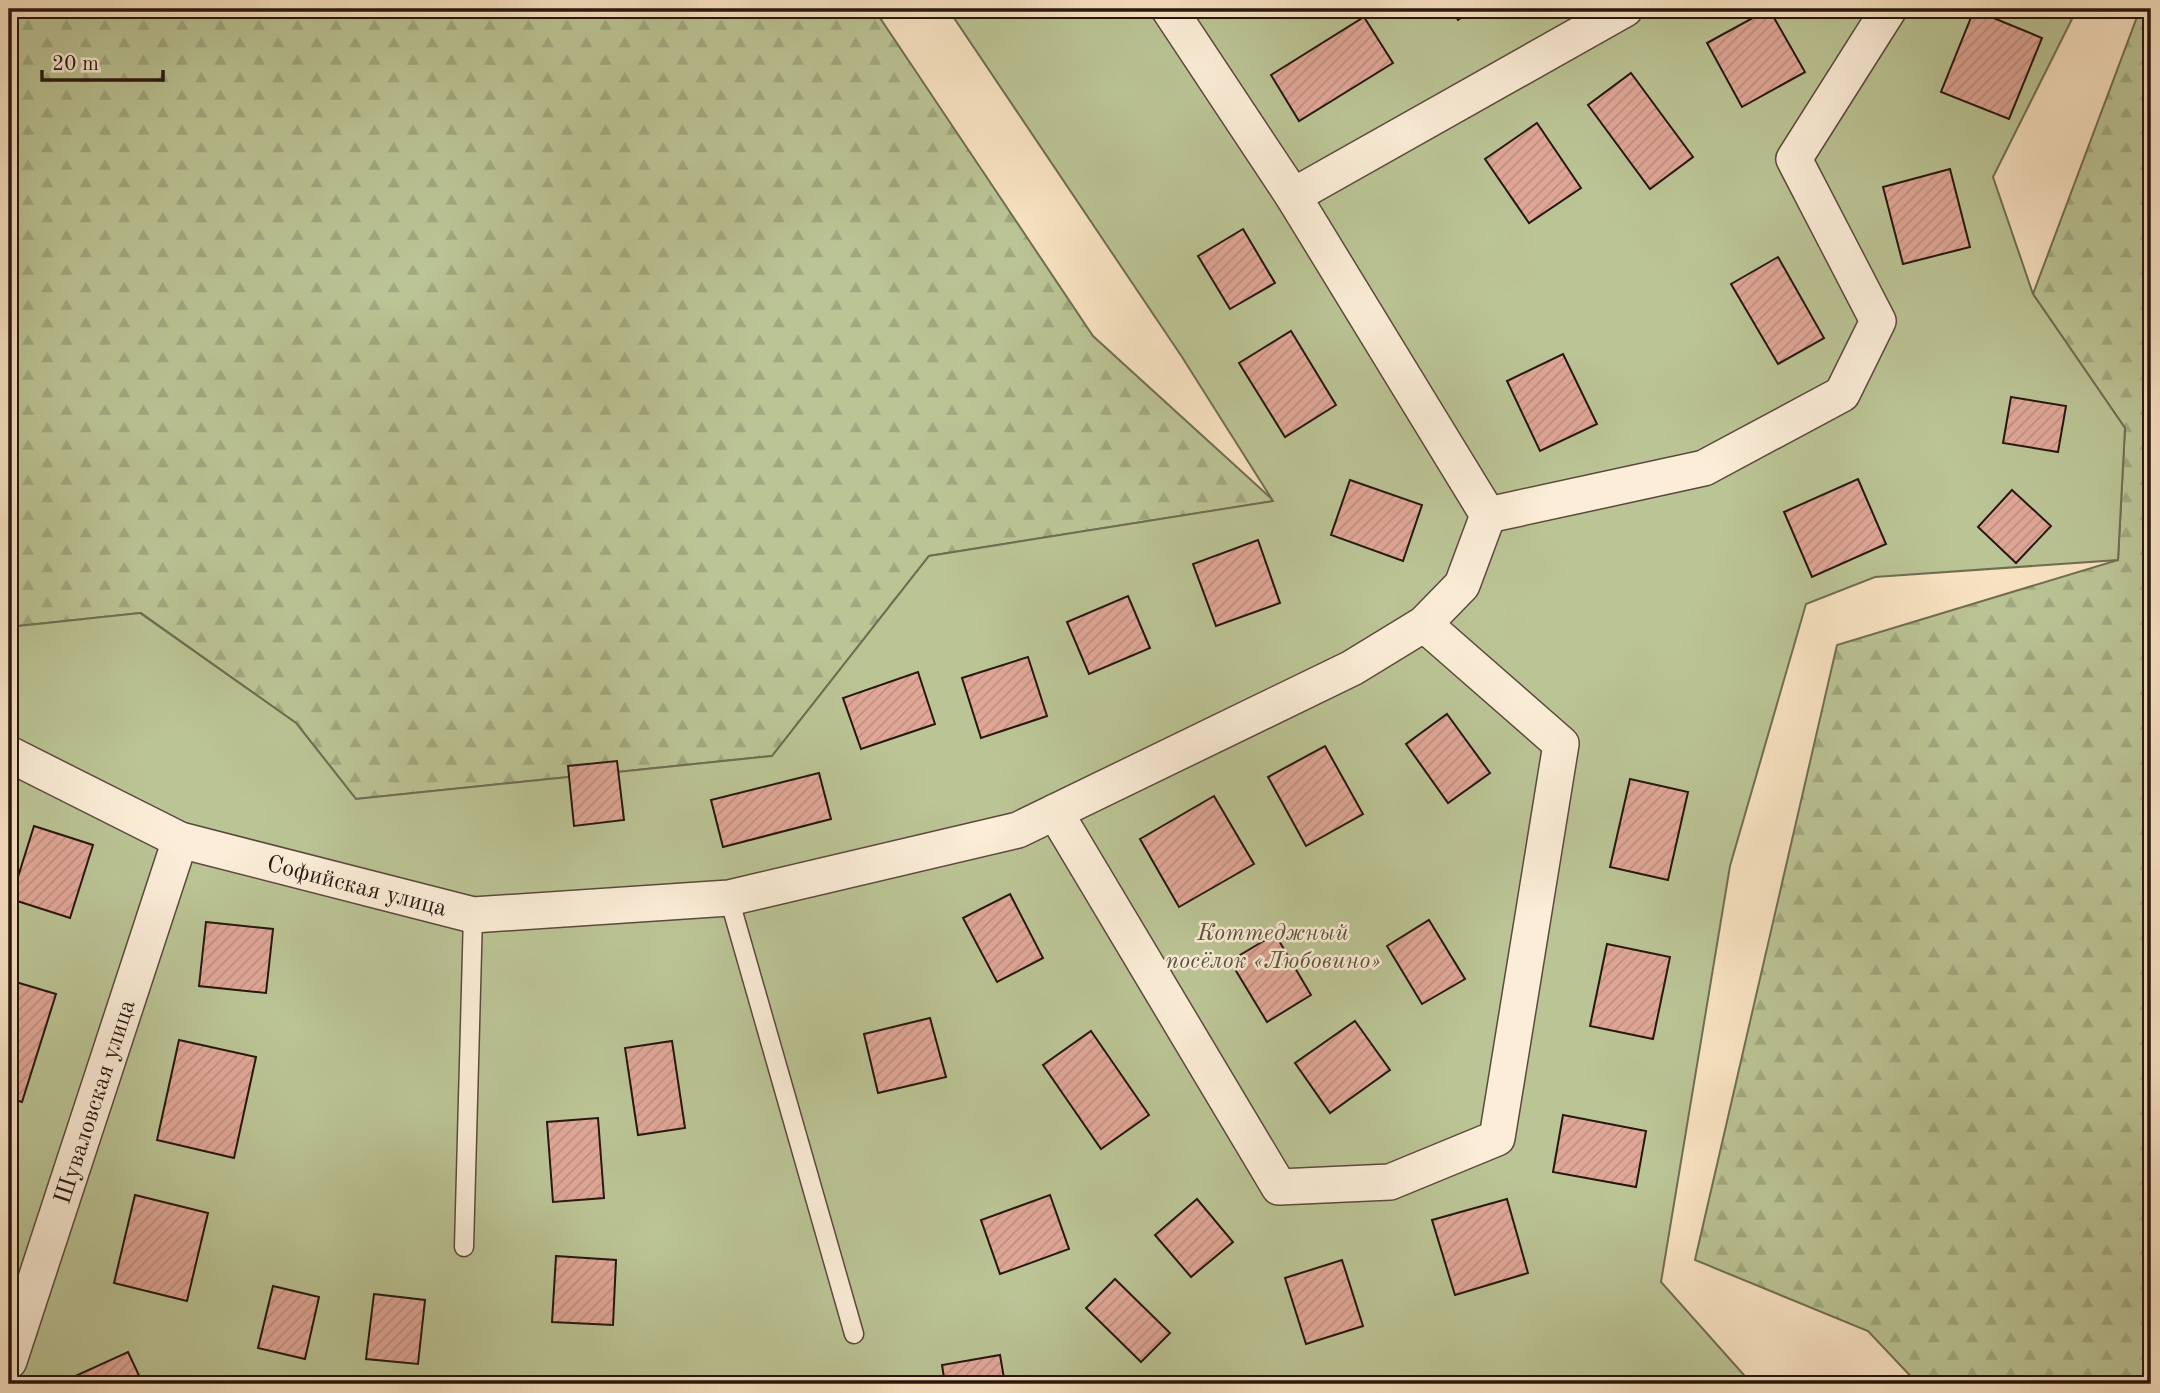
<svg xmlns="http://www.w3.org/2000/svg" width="2160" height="1393" viewBox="0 0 2160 1393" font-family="'Old Standard TT',serif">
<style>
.forest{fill:url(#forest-firs);stroke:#706e52;stroke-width:2}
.green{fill:#bbc495;stroke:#706e52;stroke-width:2}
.building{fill:url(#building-hatch);stroke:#26170f;stroke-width:2}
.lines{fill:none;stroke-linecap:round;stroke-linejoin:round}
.service-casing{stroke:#5b4a3c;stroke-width:21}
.minor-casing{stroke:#5b4a3c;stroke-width:38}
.service{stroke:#fbedd7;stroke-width:18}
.minor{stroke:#fbedd7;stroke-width:35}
.labels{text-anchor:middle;stroke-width:5;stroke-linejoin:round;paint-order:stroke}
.street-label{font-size:24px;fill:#26170f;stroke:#fbedd7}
.park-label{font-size:24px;font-style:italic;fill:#5a543e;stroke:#fbedd7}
</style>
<defs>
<pattern id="forest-firs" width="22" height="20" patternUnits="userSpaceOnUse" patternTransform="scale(1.75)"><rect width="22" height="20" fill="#bbc495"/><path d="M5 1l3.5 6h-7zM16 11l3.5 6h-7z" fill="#a1a87f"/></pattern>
<pattern id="building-hatch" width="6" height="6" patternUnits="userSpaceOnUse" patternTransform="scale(1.75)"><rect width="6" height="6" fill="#e0a797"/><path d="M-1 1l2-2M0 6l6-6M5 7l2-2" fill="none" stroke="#c08f81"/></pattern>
</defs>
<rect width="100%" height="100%" fill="#f9e3c2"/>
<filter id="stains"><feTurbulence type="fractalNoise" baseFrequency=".00286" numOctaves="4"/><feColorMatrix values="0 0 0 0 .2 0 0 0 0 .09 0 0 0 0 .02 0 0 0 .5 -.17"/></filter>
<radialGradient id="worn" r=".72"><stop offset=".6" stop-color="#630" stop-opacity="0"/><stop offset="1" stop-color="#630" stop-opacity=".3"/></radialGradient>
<g class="forest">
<path d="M9 9H874L1093 336 1274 501 929 556 772 756 356 799 296 723 141 613 9 627Z"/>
<path d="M2140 9H2151V1384H1918L1868 1331 1695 1260 1837 645 2118 560 2125 428 2033 294Z"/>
</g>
<path class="green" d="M948 9H2077L1993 177 2033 294 2125 428 2118 560 1875 577 1806 604 1730 866 1661 1282 1752 1384H9V627L140 613 296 723 356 799 772 756 929 556 1273 501 1182 357Z"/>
<g class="building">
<path d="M1451 9H1476L1458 20Z"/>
<path d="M1769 9 1805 72 1742 107 1707 43Z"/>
<path d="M1974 10 2042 38 2009 119 1941 92Z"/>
<path d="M1364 17 1393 63 1299 121 1271 75Z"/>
<path d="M1631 73 1693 157 1650 189 1588 105Z"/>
<path d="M1537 123 1581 188 1529 223 1485 159Z"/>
<path d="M1950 169 1970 247 1903 264 1883 187Z"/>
<path d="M1243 229 1275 283 1230 309 1198 256Z"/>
<path d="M1778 257 1824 338 1778 364 1731 284Z"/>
<path d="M1291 331 1336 405 1285 437 1239 363Z"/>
<path d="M1563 354 1597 424 1540 451 1507 381Z"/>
<path d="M2011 397 2066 406 2058 452 2003 443Z"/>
<path d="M1858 479 1886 544 1812 577 1784 512Z"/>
<path d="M1350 480 1422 505 1403 561 1331 535Z"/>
<path d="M2012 490 2051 526 2016 563 1978 527Z"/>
<path d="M1258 540 1280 603 1216 626 1193 564Z"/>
<path d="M1128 596 1150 648 1089 674 1067 622Z"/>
<path d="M1028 657 1047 716 981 738 962 678Z"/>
<path d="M918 672 935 724 861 749 843 698Z"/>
<path d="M1447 714 1490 773 1448 803 1406 744Z"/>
<path d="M1325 746 1363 814 1306 846 1268 777Z"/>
<path d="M617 761 624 820 574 826 568 766Z"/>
<path d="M819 773 831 819 723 847 711 800Z"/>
<path d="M1630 779 1688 792 1668 880 1610 867Z"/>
<path d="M1214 796 1254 864 1179 907 1140 839Z"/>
<path d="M34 826 93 845 70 918 11 899Z"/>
<path d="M1010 894 1043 958 997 982 963 918Z"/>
<path d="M1429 920 1465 979 1422 1004 1387 946Z"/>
<path d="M206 922 273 929 266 993 199 986Z"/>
<path d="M1275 934 1311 995 1267 1022 1230 961Z"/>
<path d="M1607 944 1670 957 1653 1039 1590 1026Z"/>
<path d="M9 980 56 994 22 1102 9 1098Z"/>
<path d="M930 1018 946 1077 878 1093 864 1034Z"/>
<path d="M1355 1021 1390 1070 1330 1113 1295 1063Z"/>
<path d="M1091 1031 1149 1115 1101 1149 1043 1065Z"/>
<path d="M179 1040 256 1057 234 1158 157 1140Z"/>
<path d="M672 1041 685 1128 638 1135 625 1048Z"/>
<path d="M1563 1115 1646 1131 1636 1187 1553 1172Z"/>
<path d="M598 1118 604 1198 553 1202 547 1122Z"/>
<path d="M135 1195 208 1213 187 1301 114 1283Z"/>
<path d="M1050 1195 1069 1249 1000 1274 981 1220Z"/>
<path d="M1197 1199 1233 1242 1191 1277 1155 1235Z"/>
<path d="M1507 1199 1528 1273 1455 1295 1432 1220Z"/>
<path d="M556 1256 616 1260 613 1325 552 1322Z"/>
<path d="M1342 1260 1363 1326 1306 1344 1285 1278Z"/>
<path d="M1115 1279 1170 1333 1141 1362 1086 1308Z"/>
<path d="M273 1286 319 1297 305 1359 258 1348Z"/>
<path d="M374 1294 425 1300 418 1364 366 1359Z"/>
<path d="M128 1352 143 1384H74L71 1378Z"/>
<path d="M1000 1355 1005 1384H945L942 1365Z"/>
</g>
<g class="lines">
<g class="service-casing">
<g id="service">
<path d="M729 898 854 1334"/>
<path d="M464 1247 473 915"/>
</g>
</g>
<g class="minor-casing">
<g id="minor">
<path d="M1293 196 1625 9"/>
<path d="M1488 515 1704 468 1842 394 1878 321 1794 159 1889 9"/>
<path id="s1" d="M9 754 180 840 473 915 729 898 1018 830 1352 668 1424 624 1462 585 1488 515 1293 196 1169 9"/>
<path d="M1055 812 1279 1187 1390 1182 1497 1138 1561 744 1424 624"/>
<path id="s2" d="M9 1361 180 840"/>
</g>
</g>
<use href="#service" class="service"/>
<use href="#minor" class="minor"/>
</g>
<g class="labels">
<g class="street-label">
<text dy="8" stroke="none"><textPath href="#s1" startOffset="374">Софийская улица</textPath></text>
<text dy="8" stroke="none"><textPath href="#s2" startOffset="273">Шуваловская улица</textPath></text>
</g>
<g class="park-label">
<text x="1273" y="940">Коттеджный<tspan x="1273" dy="28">посёлок «Любовино»</tspan></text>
</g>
</g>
<rect width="2160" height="1393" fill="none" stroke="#f9e3c2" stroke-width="35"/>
<rect x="10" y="10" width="2139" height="1372" fill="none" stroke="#26170f" stroke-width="3.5"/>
<rect x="18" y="18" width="2125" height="1358" fill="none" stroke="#26170f" stroke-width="2"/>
<path d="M42 70v10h121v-10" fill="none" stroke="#26170f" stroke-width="3.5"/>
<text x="52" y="70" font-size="21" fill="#26170f" stroke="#fbedd7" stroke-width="5" paint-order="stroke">20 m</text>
<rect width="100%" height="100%" filter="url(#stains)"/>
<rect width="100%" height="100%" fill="url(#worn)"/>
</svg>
